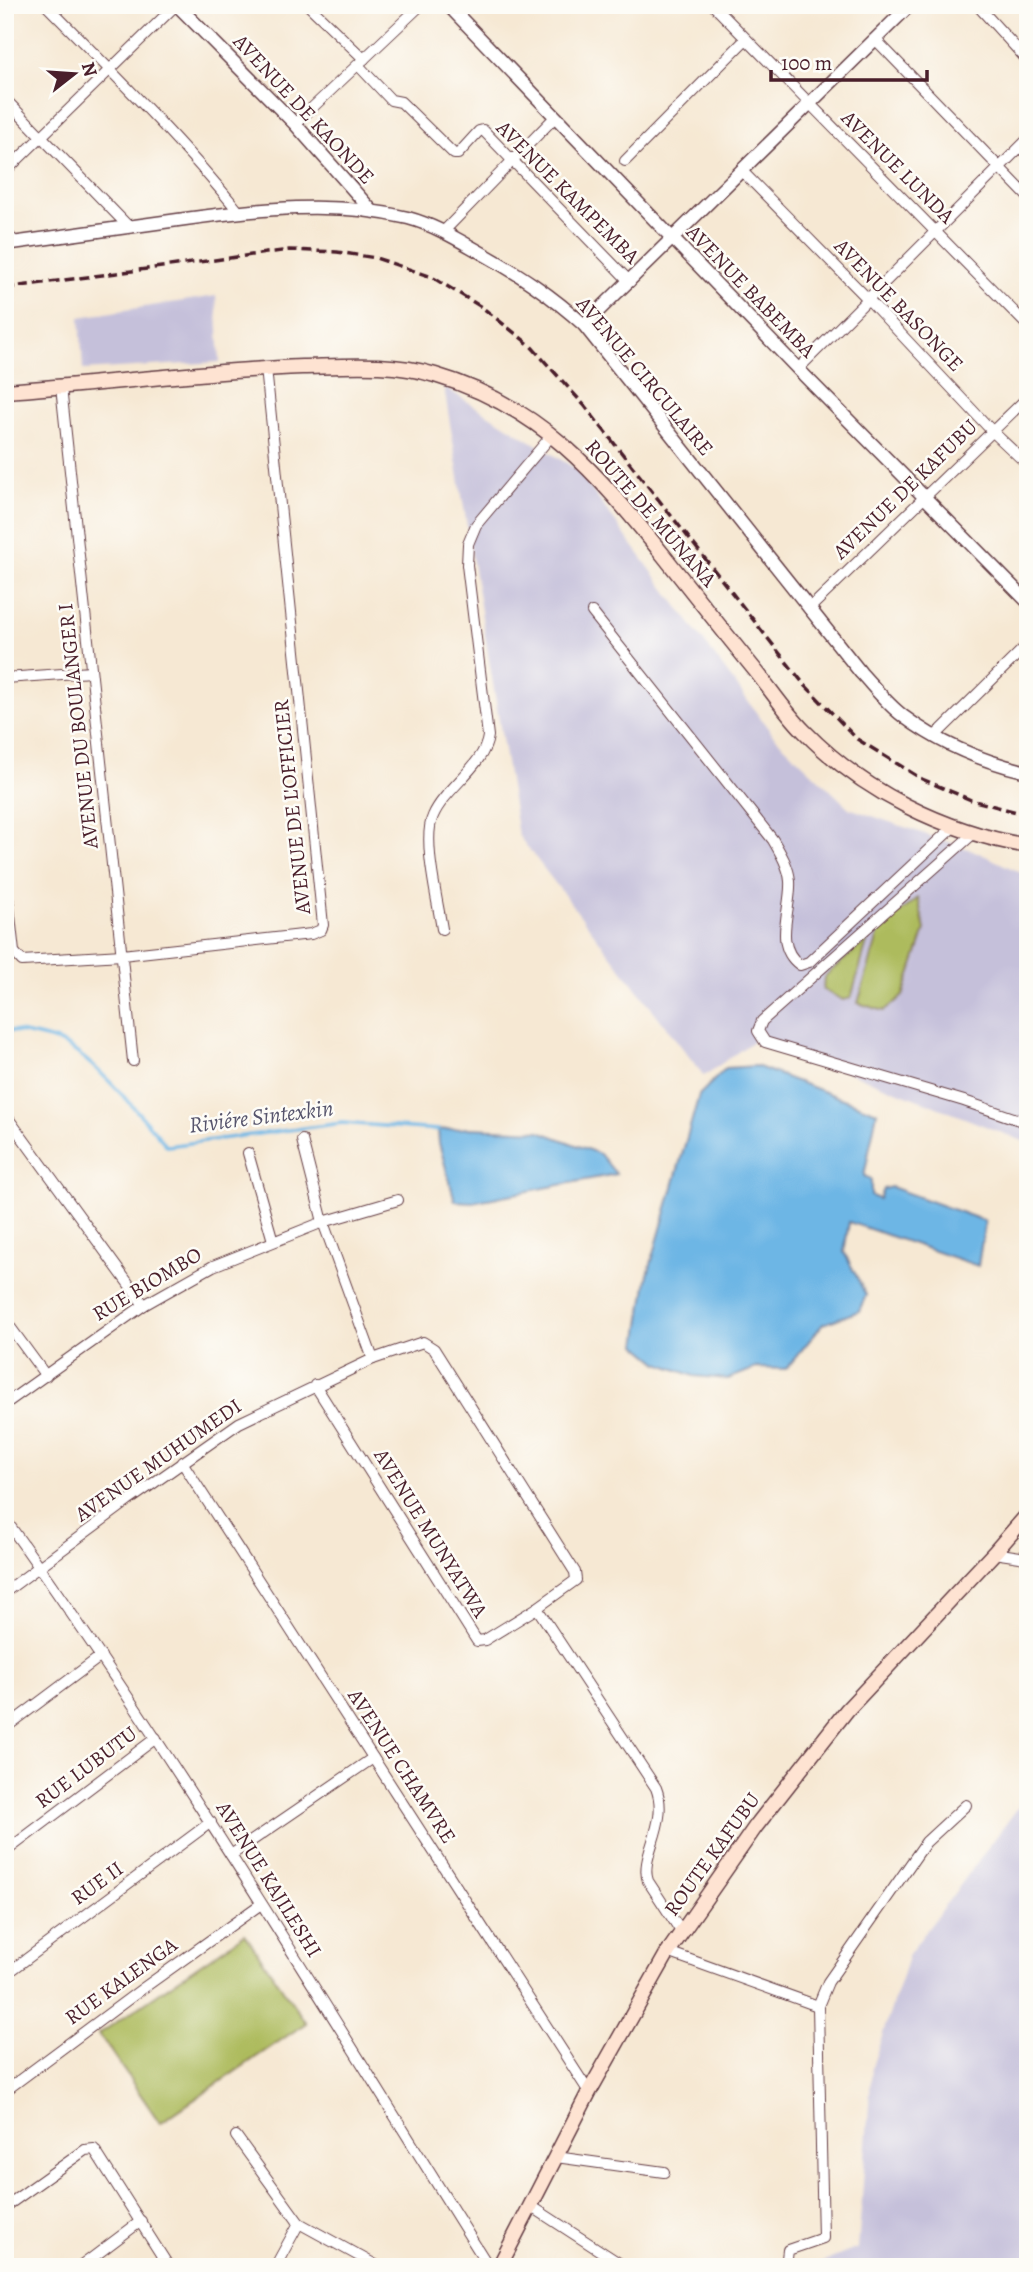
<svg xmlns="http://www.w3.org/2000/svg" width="1033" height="2272" viewBox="0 0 1033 2272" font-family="Alegreya,serif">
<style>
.industrial{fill:#c5c0da}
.green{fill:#adbb5d;stroke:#7c6d44;stroke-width:2}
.water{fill:#6db6e5;stroke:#5c6a88;stroke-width:2}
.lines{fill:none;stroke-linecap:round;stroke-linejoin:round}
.stream{stroke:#6db6e5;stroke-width:3.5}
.minor-casing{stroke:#643d44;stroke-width:12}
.tertiary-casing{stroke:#643d44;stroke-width:15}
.secondary-casing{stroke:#643d44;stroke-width:17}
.minor{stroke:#fff;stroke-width:10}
.tertiary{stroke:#fff;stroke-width:12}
.secondary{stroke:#fee3d2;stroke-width:14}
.rail{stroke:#4a1f2b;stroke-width:3.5;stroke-dasharray:10 5;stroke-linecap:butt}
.labels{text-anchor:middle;stroke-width:5;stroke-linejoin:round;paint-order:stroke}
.street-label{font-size:21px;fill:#4a1f2b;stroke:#fdfcf7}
.water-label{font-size:23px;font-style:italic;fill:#56546c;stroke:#fdfcf7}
</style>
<rect width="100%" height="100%" fill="#fdfcf7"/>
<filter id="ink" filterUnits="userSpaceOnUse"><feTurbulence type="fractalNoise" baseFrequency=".0143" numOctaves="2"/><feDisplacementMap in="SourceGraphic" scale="14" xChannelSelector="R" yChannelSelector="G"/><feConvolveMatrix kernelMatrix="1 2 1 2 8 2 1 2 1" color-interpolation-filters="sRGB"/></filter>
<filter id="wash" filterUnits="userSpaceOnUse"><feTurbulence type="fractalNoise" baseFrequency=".00686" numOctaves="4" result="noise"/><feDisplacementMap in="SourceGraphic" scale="28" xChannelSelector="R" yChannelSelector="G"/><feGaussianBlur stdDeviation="1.57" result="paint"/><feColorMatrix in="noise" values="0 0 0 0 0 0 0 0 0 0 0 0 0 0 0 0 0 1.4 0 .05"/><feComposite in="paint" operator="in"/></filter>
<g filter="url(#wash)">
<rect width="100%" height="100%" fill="#f6e8d3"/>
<g class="industrial">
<path d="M216 296 220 362 83 370 80 317Z"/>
<path d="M444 387 576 469 773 735 849 808 977 852 1028 876V1143L759 1037 704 1076 518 835Z"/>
<path d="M1028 1794V2267H811L858 2248 872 2067 909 1954Z"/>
</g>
<g class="green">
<path d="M918 898 925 930 903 996 884 1011 858 1003 880 929Z"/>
<path d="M868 939 851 998 843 1000 823 990 824 977Z"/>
<path d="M245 1934 306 2023 160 2123 99 2034Z"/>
</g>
<g class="water">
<path d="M756 1066 877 1112 864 1176 871 1179V1196L879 1199 883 1189 891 1187 985 1221 978 1266 849 1222 844 1252 866 1295 859 1311 823 1324 786 1369 756 1368 728 1379 694 1376 659 1363 637 1345 647 1278 699 1095 726 1068Z"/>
<path d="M470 1128 539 1131 600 1154 616 1174 472 1202 455 1201 439 1143 438 1130Z"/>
</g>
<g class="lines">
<path class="stream" d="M5 1031H13C27 1034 42 1036 56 1041 90 1053 142 1117 167 1146L342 1123 438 1130"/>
</g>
</g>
<g filter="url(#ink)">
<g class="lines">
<g class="minor-casing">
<g id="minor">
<path d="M46 5C112 72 180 139 239 212"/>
<path d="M308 5 364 59"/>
<path d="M579 5 582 8"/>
<path d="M713 5 1028 326"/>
<path d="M977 5 1028 61"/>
<path d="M876 40 1028 197"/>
<path d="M358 65 391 100 401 102 454 154H458L479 131 483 130 630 282"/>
<path d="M5 99 128 226"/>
<path d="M295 124 421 5"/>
<path d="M625 161 746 39"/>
<path d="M742 171 868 299 992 431 1028 465"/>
<path d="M5 172 176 5"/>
<path d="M444 231 555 117"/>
<path d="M5 232 15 242"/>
<path d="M798 369 1028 139"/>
<path d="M61 387 133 1061"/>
<path d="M809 609 1028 397"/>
<path d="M592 612 773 840C780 852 789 867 790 881 792 909 772 945 800 965L809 962 953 827"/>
<path d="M5 678 91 672"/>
<path d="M934 737 1028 644"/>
<path d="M974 833 762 1021 758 1031 765 1042 964 1101 1028 1123"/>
<path d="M5 871 14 952 22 961 122 955 311 934 321 930 323 925 266 368"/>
<path d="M442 929C438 902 422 839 433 816 445 788 485 765 488 736L467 565 468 544 476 525 552 435"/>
<path d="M5 1114 144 1305"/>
<path d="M302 1140 323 1222 398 1200"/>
<path d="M248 1153 273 1241"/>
<path d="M5 1320 46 1376"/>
<path d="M5 1404 144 1305 213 1266 323 1222 373 1359"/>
<path d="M182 1462 589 2092"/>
<path d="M5 1519C178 1760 331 2016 489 2267"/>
<path d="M994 1553 1020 1557 1028 1560"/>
<path d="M5 1592 128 1501 239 1423 373 1359 423 1342 434 1349 575 1572 576 1580 537 1608 485 1640 477 1641 315 1385"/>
<path d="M537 1608 656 1788C670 1823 639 1856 648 1881L682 1933"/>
<path d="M5 1728 101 1656"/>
<path d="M5 1852 156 1738"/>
<path d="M231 1855 373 1758"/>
<path d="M668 1952 818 2006"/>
<path d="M5 1975 211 1822"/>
<path d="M5 2091 142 1989 261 1904"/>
<path d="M236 2136 299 2223 379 2267"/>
<path d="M556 2157 664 2172"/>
<path d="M531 2206 625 2267"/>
<path d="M5 2207 85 2150 94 2149 169 2267"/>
<path d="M80 2267 141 2221"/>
<path d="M275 2267 299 2223"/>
<path d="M786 2267 788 2250 823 2238 818 2006 828 1982 926 1842 966 1805"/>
</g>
</g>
<g class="tertiary-casing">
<g id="tertiary">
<path d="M177 5 295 124 372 211"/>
<path d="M448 5 798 369 1028 602"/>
<path d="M5 244C65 236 125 227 185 219 258 209 335 200 408 218 434 225 457 239 480 252 519 274 551 295 584 325L861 673C874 687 887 704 903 716 939 743 984 762 1028 772"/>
<path d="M584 325 910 5"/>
</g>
</g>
<g class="secondary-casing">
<g id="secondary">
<path d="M5 391C104 384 203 371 302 367 346 366 392 362 435 375 541 406 597 473 664 556 694 594 724 632 755 670 771 690 786 713 804 731 863 792 945 832 1028 846"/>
<path d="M499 2267 589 2092 668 1952 756 1826 847 1710 994 1553 1028 1514"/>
</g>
</g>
<use href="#minor" class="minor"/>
<use href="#tertiary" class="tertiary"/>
<use href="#secondary" class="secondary"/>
<path class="rail" d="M5 288 289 250 337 252 376 258 432 277 483 308 530 345 584 405 803 683 857 739 922 779 971 800 1028 815"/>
</g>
</g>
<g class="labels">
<g class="street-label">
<text transform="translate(304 109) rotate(47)" y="7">AVENUE DE KAONDE</text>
<text transform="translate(898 167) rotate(45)" y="7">AVENUE LUNDA</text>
<text transform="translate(568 192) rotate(45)" y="7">AVENUE KAMPEMBA</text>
<text transform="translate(751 291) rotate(46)" y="7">AVENUE BABEMBA</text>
<text transform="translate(899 305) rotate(46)" y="7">AVENUE BASONGE</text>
<text transform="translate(645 376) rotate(50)" y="7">AVENUE CIRCULAIRE</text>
<text transform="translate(905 489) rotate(-44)" y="7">AVENUE DE KAFUBU</text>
<text transform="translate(651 513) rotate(49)" y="7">ROUTE DE MUNANA</text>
<text transform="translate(78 726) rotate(-96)" y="7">AVENUE DU BOULANGER I</text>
<text transform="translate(292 807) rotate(-96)" y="7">AVENUE DE L'OFFICIER</text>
<text transform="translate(147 1284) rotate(-31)" y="7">RUE BIOMBO</text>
<text transform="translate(158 1460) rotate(-35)" y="7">AVENUE MUHUMEDI</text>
<text transform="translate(431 1533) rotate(58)" y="7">AVENUE MUNYATWA</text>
<text transform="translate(402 1766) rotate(57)" y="7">AVENUE CHAMVRE</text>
<text transform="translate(86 1767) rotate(-37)" y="7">RUE LUBUTU</text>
<text transform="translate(712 1854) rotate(-54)" y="7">ROUTE KAFUBU</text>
<text transform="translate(269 1879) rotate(58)" y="7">AVENUE KAJILESHI</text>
<text transform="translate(97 1883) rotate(-36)" y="7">RUE II</text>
<text transform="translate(121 1981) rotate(-36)" y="7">RUE KALENGA</text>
</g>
<g class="water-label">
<text transform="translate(261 1116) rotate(-7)" y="8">Riviére Sintexkin</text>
</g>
</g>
<rect width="1033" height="2272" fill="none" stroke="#fdfcf7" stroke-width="28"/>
<g transform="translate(74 74) rotate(73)" stroke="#fdfcf7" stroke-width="5" paint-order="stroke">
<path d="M0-5L12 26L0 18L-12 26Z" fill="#4a1f2b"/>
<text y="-10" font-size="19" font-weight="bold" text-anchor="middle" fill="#4a1f2b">N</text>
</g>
<path d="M771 70v10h156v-10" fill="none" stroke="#4a1f2b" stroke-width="3.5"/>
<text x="781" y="70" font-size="21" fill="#4a1f2b" stroke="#fdfcf7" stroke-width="5" paint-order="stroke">100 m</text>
</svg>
